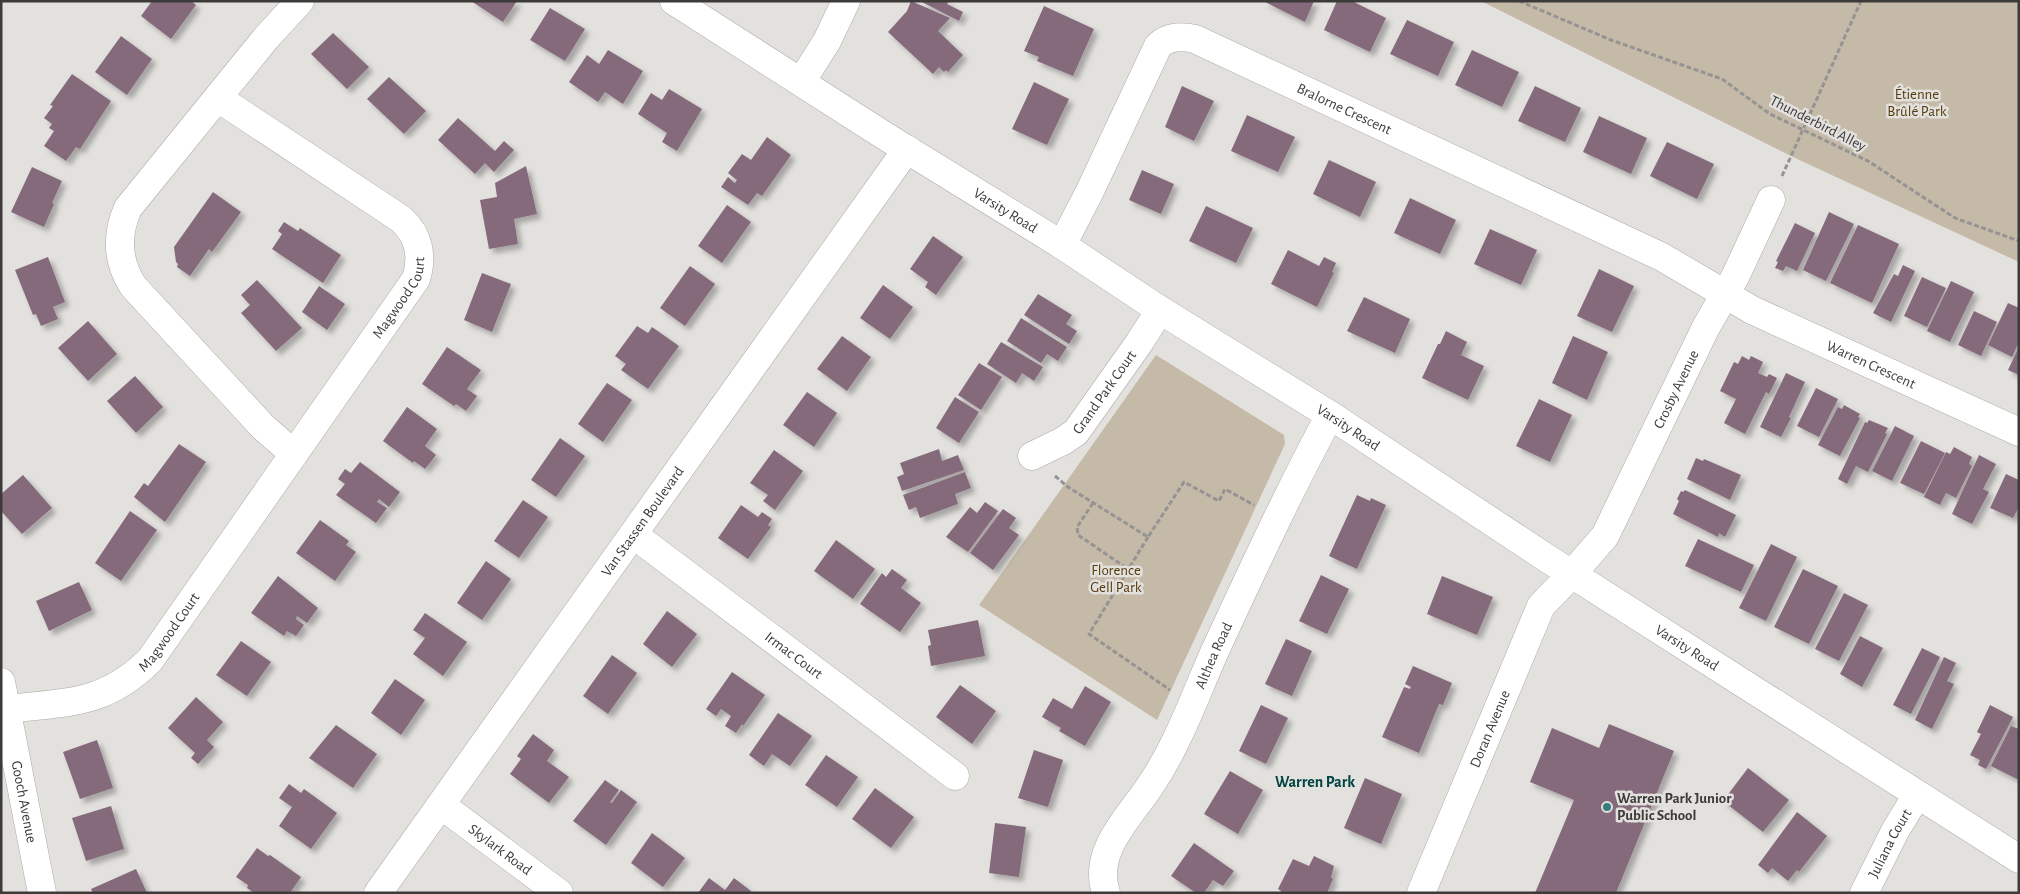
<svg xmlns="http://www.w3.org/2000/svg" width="2020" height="894" viewBox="0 0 2020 894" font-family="'Alegreya Sans',sans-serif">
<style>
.green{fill:#c5b9a7}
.building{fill:#856a7b;filter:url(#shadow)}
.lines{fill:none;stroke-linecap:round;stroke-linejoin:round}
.minor-casing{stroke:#adaba8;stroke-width:29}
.path{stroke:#959492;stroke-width:3;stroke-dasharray:5 2.5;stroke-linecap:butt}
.minor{stroke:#fff;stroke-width:28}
.poi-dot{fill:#357e7d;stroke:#e3e1de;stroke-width:2}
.labels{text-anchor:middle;stroke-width:5;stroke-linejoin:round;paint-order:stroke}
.park-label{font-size:15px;fill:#563c0c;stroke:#e3e1de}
.street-label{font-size:15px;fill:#3c3b3a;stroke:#e3e1de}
.poi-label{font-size:15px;font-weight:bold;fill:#3c3b3a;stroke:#e3e1de;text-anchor:start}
.neighbourhood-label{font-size:16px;font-weight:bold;fill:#044;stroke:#e3e1de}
</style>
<defs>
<filter id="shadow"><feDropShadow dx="4.5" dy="4.5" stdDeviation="2.5" flood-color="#0004"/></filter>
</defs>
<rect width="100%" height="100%" fill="#e3e1de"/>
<g class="green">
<path d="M1481 1H2019V262L1793 157Z"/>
<path d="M1156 355 1284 435 1285 444 1157 720 979 605Z"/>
</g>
<g class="building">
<path d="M152 1H191L196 5 171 39 141 16Z"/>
<path d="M471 1H517L503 22Z"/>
<path d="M911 1 950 18 938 31 963 55 948 72 946 70 944 72 939 67 933 74 888 32 907 11Z"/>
<path d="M920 1H949L947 4 963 12 959 21Z"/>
<path d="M1263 1H1314L1305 22Z"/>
<path d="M1337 1H1352L1386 18 1370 52 1324 30Z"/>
<path d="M1044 6 1094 29 1073 76 1037 61 1039 57 1024 51Z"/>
<path d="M550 8 585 29 565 61 530 40Z"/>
<path d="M1407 20 1454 42 1438 76 1390 54Z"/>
<path d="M333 33 369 67 347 89 311 54Z"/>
<path d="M121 36 152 59 127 95 95 72Z"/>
<path d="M608 50 643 71 623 104 605 92 598 102 569 82 587 55 599 64Z"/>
<path d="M1472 50 1519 72 1502 107 1455 85Z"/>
<path d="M72 74 111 101 80 149 76 147 66 161 44 146 54 131 49 128 52 124 44 118 53 106 50 105Z"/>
<path d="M389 77 426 111 404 134 367 99Z"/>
<path d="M1034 82 1069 99 1047 145 1012 129Z"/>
<path d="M1182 86 1214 101 1194 141 1165 127Z"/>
<path d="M1535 86 1581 108 1565 142 1518 121Z"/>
<path d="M669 89 702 109 677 151 662 142 667 133 638 114 651 93 662 100Z"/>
<path d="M1247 115 1295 137 1278 172 1231 151Z"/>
<path d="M1599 116 1647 138 1631 174 1583 152Z"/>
<path d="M458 118 495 151 504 141 514 150 494 172 485 163 475 174 438 140Z"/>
<path d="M767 137 791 155 762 196 757 193 748 205 721 187 728 177 735 183 737 180 728 173 742 154 751 160Z"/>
<path d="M1667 142 1714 164 1697 199 1650 176Z"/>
<path d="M1329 160 1376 182 1360 217 1313 194Z"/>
<path d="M526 166 537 214 514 219 518 244 489 249 480 200 497 197 495 183Z"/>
<path d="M32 167 62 181 52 203 54 204 44 227 11 212Z"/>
<path d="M1142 170 1174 184 1161 214 1129 200Z"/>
<path d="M213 192 241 212 212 252 209 249 190 276 177 267 178 264 176 262 174 247Z"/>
<path d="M1410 198 1456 220 1440 254 1394 233Z"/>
<path d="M727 205 751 222 722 263 698 246Z"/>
<path d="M1206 206 1253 228 1236 263 1189 241Z"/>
<path d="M1829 212 1854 224 1826 281 1803 270Z"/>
<path d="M284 222 298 231 300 228 341 255 323 283 272 249 282 234 278 231Z"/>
<path d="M1795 223 1815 233 1797 271 1786 266 1783 271 1775 268 1778 262 1776 261Z"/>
<path d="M1858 225 1899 244 1872 303 1830 283Z"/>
<path d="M1490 229 1537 250 1521 285 1474 264Z"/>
<path d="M933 236 963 257 936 295 925 287 928 282 910 269Z"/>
<path d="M1288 250 1319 266 1324 257 1336 263 1332 272 1334 273 1317 307 1271 284Z"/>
<path d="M48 257 65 302 53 307 58 319 41 326 36 314 33 315 15 270Z"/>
<path d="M1903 265 1915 271 1891 322 1873 313 1894 274 1898 276Z"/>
<path d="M690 266 715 284 685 326 660 308Z"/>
<path d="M1599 269 1634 286 1612 332 1577 316Z"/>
<path d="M482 273 511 284 492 332 464 320Z"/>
<path d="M1922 277 1946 288 1927 327 1904 316Z"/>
<path d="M257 280 302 328 276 351 241 313 250 305 241 295Z"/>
<path d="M1951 281 1974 292 1950 342 1927 331Z"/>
<path d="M883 285 913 307 890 339 860 318Z"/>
<path d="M319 286 345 304 327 330 302 312Z"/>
<path d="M1038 294 1072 315 1066 324 1077 331 1069 344 1024 315Z"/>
<path d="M1364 297 1410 319 1395 353 1347 331Z"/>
<path d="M2008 303 2019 308V342L2012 357 1988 345Z"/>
<path d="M1974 311 1997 322 1981 356 1958 345Z"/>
<path d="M1021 318 1067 347 1058 361 1047 354 1041 363 1007 341Z"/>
<path d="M88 321 117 354 88 381 58 348Z"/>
<path d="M637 326 648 333 652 327 679 346 648 389 621 370 626 364 615 356Z"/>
<path d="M1446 331 1467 342 1461 355 1484 366 1468 400 1422 378 1438 344H1440Z"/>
<path d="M842 336 871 357 847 391 817 369Z"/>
<path d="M1573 336 1608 352 1587 400 1552 383Z"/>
<path d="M1001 342 1043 367 1034 381 1022 373 1016 383 987 364Z"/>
<path d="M447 347 481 370 467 389 477 396 466 411 456 404 454 406 422 384Z"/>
<path d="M2019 347V375L2008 370Z"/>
<path d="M1742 356 1749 360 1751 356 1763 362 1758 373 1767 377 1769 374 1777 378 1769 394 1766 392 1745 434 1724 423 1736 399 1720 391 1734 362 1738 364Z"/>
<path d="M979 363 1002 377 981 410 958 395Z"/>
<path d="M1786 373 1805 382 1789 417 1791 418 1781 437 1760 427Z"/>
<path d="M135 376 163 407 136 433 107 401Z"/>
<path d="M607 383 632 400 603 442 578 424Z"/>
<path d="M1816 388 1838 399 1819 437 1797 426Z"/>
<path d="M807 392 837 413 814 447 783 425Z"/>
<path d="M955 397 979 412 959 443 936 428Z"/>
<path d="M1539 399 1572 415 1550 462 1516 446Z"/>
<path d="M1844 405 1860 414 1858 417 1860 418 1840 456 1818 445 1838 407 1842 409Z"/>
<path d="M407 407 437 429 425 446 436 455 425 469 414 461 413 463 383 441Z"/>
<path d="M1869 420 1888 428 1885 433 1887 434 1868 472 1856 466 1847 484 1838 479 1865 422 1867 423Z"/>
<path d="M1895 426 1914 436 1892 481 1872 471Z"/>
<path d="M560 438 585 456 556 497 531 480Z"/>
<path d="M1921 441 1945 453 1924 494 1900 483Z"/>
<path d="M179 444 206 462 165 522 134 497 144 483 148 486Z"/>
<path d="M1954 447 1972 457 1969 464 1972 466 1956 498 1946 493 1940 505 1924 497 1946 452 1950 454Z"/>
<path d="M939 449 942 461 958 455 964 470 902 491 897 477 904 474 900 463Z"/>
<path d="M774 450 803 471 775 510 763 501 768 495 750 483Z"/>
<path d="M1979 455 1996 464 1983 489 1989 492 1972 524 1952 514Z"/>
<path d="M1696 458 1703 461 1704 459 1741 475 1730 500 1687 479Z"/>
<path d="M360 462 400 492 389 507 379 499 377 502 387 508 376 523 336 495 345 484 338 479 345 469 351 473Z"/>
<path d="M965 472 971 488 955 494 958 504 920 518 916 507 909 510 903 495Z"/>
<path d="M2006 474 2019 480V507L2013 518 1990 508Z"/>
<path d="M23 475 52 508 22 534 1 511V494Z"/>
<path d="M1685 490 1736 515 1725 537 1719 533 1718 537 1673 514 1679 501 1677 499 1681 491 1683 492Z"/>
<path d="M1357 495 1370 501 1371 498 1386 505 1357 569 1329 556Z"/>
<path d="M523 500 548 517 519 558 494 541Z"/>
<path d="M985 502 998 511 968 552 946 537 970 507 977 513Z"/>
<path d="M741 505 758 517 762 512 772 519 768 525 771 527 748 559 718 538Z"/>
<path d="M1003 509 1016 518 1009 528 1019 535 993 570 970 553Z"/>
<path d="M130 511 157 530 121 581 95 563Z"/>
<path d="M320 520 349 541 346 545 356 552 335 581 296 553Z"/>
<path d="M1698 539 1754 565 1741 592 1685 566Z"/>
<path d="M836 540 875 569 853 599 814 571Z"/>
<path d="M1771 544 1797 557 1766 621 1739 608Z"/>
<path d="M486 561 511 579 482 620 457 603Z"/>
<path d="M892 569 907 580 901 588 921 603 900 632 860 604 882 573 886 577Z"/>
<path d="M1803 569 1838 586 1809 644 1774 627Z"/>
<path d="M1321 575 1349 589 1327 634 1299 621Z"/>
<path d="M278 576 318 608 307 623 297 616 296 619 304 625 296 636 287 631 284 636 251 613Z"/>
<path d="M1442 576 1493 597 1477 635 1427 614Z"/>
<path d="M79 582 92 610 49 631 36 601Z"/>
<path d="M1844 593 1868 605 1839 661 1815 649Z"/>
<path d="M667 611 697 634 672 667 643 644Z"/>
<path d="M425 613 467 642 443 676 413 654 425 638 413 630Z"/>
<path d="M978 620 985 656 931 666 928 646 931 645 928 630Z"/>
<path d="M1860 636 1883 648 1862 687 1840 674Z"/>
<path d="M1286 639 1312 651 1292 696 1265 684Z"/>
<path d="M241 641 271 662 247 696 216 675Z"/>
<path d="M1922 648 1940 657 1911 714 1893 705Z"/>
<path d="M612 655 637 673 608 714 583 696Z"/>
<path d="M1944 657 1956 663 1947 681 1954 684 1932 729 1915 720Z"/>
<path d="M1413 666 1452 683 1443 705 1439 704 1419 753 1382 737 1404 687 1410 689 1411 687 1405 684Z"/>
<path d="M732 672 765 695 743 726 742 724 736 733 725 726 731 716 721 709 716 716 706 709Z"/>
<path d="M395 679 425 700 401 735 371 713Z"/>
<path d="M960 685 996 711 972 744 936 717Z"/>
<path d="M1085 686 1111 702 1085 746 1059 731 1061 728 1042 717 1053 698 1072 709Z"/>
<path d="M196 697 223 722 207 740 214 747 198 764 191 758 195 753 168 728Z"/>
<path d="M1261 705 1288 718 1266 764 1239 751Z"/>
<path d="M1990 705 2013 717 1986 769 1978 765 1980 760 1970 755 1981 734 1977 732Z"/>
<path d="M778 713 812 736 790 766 772 754 764 766 749 755Z"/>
<path d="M1609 724 1674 751 1616 893H1535L1574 800 1530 782 1552 728 1599 748Z"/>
<path d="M336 725 377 754 353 788 309 758Z"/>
<path d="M2011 726 2019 729V776L2017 779 1991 766Z"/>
<path d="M533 734 554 750 547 761 569 777 549 803 510 774 521 759 517 756Z"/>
<path d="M97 740 113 788 80 799 63 752Z"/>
<path d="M1034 750 1063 760 1048 807 1018 798Z"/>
<path d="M826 755 858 777 837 807 805 785Z"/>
<path d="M1748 768 1789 800 1763 832 1723 801Z"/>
<path d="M1230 771 1263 790 1238 834 1204 814Z"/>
<path d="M1365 778 1402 794 1381 844 1344 828Z"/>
<path d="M605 780 619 790 610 802 612 803 621 790 637 802 606 845 573 821Z"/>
<path d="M289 784 301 793 304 789 337 813 311 849 279 826 292 807 279 798Z"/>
<path d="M875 788 914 817 891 848 852 819Z"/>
<path d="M111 806 124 849 86 861 72 818Z"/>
<path d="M1797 812 1827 836 1799 872 1797 870 1788 881 1772 868 1768 873 1758 865Z"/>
<path d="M995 823 1026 827 1019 877 989 873Z"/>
<path d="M652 833 685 858 663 887 631 863Z"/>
<path d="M1194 843 1234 871 1223 886 1213 880 1204 893H1196L1171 876Z"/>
<path d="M257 848 268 856 270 855 301 877 290 893H254L247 888 248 885 236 877Z"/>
<path d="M1314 856 1334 866 1331 877 1333 879 1327 893H1280L1281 891 1278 889 1293 859 1309 866Z"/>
<path d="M136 869 147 893H93L91 889Z"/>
<path d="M709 878 725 890 734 878 751 891 749 893H698Z"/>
</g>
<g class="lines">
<g class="minor-casing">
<g id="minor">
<path id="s1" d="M674 1 885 136 1062 245 1160 310 1330 415 1545 557 2019 859"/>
<path d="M801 82 827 41 846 1"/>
<path id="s2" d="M1062 245 1089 193 1158 46C1169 36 1181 36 1195 39L1662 257 1752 310 2019 432"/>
<path d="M294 454 263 427 133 286C117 261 116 235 128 208L266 38 300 1"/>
<path id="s3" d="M1032 456 1063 441 1076 432 1139 343 1160 310"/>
<path id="s4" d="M634 535 955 776"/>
<path id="s5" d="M1 682 42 893"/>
<path id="s6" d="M8 709C67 702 105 705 150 660L416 279C423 257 419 235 401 219L218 98"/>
<path id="s7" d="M441 805 559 893"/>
<path id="s8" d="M378 893 907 149"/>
<path id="s9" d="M1106 893C1092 851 1129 818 1150 786 1178 745 1194 698 1214 653 1251 573 1288 493 1330 415"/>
<path id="s10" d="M1421 893 1541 606 1572 574 1605 536 1706 327 1735 277 1771 200"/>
<path id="s11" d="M1864 893 1895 831 1917 795"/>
</g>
</g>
<g class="path">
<path d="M1519 1 1611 40 1722 79 1770 114 1868 161 1955 218 2019 241"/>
<path d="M1782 176 1861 1"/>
<path d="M1055 476 1068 487 1148 537 1184 482 1219 501 1225 489 1254 505"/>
<path d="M1093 503 1077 527 1078 535 1128 569"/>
<path d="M1148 537 1089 634 1170 690"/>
</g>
<use href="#minor" class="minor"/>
</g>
<circle class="poi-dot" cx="1607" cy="807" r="5"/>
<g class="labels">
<g class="park-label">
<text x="1917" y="99">Étienne<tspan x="1917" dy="17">Brûlé Park</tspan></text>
<text x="1116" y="575">Florence<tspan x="1116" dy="17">Gell Park</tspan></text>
</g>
<g class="street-label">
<text dy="5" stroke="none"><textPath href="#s2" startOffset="425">Bralorne Crescent</textPath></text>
<text transform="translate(1818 123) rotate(27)" y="5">Thunderbird Alley</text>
<text dy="5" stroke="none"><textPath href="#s1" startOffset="392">Varsity Road</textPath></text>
<text dy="5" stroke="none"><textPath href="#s6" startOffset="595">Magwood Court</textPath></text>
<text dy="5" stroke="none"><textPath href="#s2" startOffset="1011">Warren Crescent</textPath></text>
<text dy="5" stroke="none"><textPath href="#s10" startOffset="569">Crosby Avenue</textPath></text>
<text dy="5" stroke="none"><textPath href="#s3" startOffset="99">Grand Park Court</textPath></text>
<text dy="5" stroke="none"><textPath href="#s1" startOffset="798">Varsity Road</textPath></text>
<text dy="5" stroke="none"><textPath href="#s8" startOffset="456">Van Stassen Boulevard</textPath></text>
<text dy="5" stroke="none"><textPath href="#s6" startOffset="188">Magwood Court</textPath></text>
<text dy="5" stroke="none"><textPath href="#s1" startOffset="1202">Varsity Road</textPath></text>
<text dy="5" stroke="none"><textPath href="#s4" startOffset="200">Irmac Court</textPath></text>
<text dy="5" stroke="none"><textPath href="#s9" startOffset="266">Althea Road</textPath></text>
<text dy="5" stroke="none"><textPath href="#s10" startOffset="178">Doran Avenue</textPath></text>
<text dy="5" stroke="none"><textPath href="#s5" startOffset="122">Gooch Avenue</textPath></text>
<text dy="5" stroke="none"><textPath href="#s11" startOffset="56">Juliana Court</textPath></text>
<text dy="5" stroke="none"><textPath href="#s7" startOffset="74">Skylark Road</textPath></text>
</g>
<g class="poi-label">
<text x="1617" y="803">Warren Park Junior<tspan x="1617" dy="17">Public School</tspan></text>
</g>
<g class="neighbourhood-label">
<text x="1315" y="787">Warren Park</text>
</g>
</g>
<rect width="2020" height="894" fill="none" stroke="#3c3b3a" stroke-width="5"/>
</svg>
